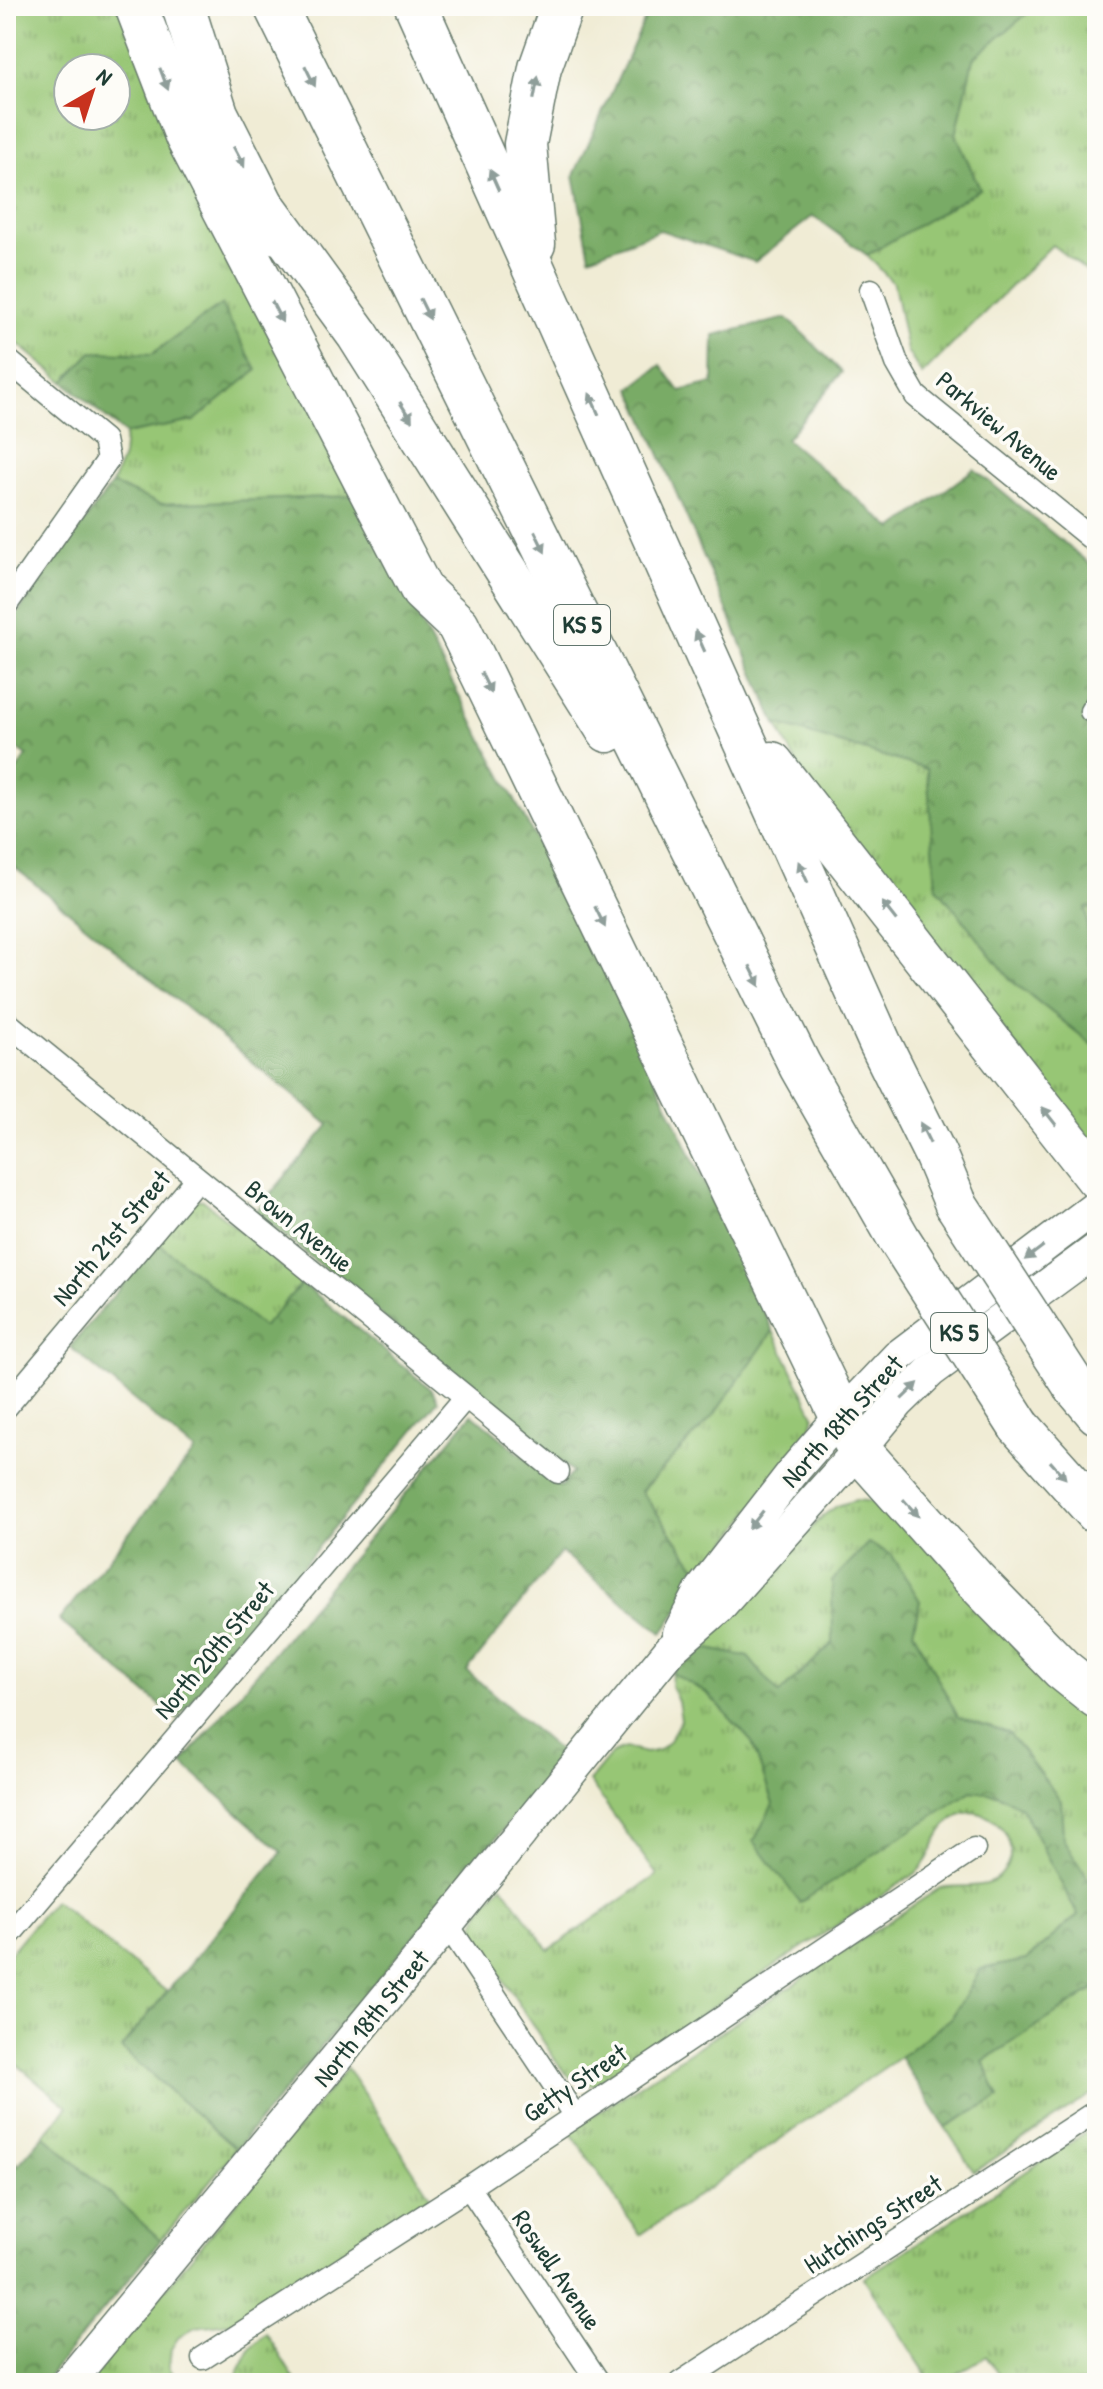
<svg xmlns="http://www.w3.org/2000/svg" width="1103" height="2389" viewBox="0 0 1103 2389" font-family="'Patrick Hand',sans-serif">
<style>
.grass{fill:url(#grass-tufts);stroke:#5b8254;stroke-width:2;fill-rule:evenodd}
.forest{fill:url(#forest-crowns);stroke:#4c744d;stroke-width:2}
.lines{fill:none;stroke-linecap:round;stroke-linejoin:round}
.minor-casing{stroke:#687a6c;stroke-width:25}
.secondary-casing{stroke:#687a6c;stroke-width:35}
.motorway-casing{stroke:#687a6c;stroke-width:45}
.minor{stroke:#fff;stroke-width:22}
.secondary{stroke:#fff;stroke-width:32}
.motorway{stroke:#fff;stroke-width:42}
.motorway-bridge-casing{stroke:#687a6c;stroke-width:45;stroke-linecap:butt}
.motorway-bridge{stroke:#fff;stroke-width:42}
.oneway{fill:#8f9e9a}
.labels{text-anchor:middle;stroke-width:7;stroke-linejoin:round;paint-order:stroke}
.shield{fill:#fdfcf7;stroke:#62766e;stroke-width:2}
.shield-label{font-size:24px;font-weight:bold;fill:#1f3d34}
.street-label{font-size:26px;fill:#1f3d34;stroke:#fdfcf7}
</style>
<defs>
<pattern id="grass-tufts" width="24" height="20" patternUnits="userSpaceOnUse" patternTransform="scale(2)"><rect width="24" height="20" fill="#97c675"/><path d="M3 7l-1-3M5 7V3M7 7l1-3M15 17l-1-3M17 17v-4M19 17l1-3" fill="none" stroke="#7ba261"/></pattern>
<pattern id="forest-crowns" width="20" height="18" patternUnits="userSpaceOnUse" patternTransform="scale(2)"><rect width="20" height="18" fill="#79ab66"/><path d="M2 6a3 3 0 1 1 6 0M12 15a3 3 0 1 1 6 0" fill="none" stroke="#638c55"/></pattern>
</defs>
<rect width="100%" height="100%" fill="#fdfcf7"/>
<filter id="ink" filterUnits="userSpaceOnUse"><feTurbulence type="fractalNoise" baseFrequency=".0125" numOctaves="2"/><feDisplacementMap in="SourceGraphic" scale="16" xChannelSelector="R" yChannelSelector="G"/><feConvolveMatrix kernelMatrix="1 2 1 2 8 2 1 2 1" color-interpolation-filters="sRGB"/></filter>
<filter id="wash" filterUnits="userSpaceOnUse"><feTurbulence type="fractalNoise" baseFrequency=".006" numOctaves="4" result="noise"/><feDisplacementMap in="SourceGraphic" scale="32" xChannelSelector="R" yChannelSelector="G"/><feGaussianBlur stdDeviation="1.8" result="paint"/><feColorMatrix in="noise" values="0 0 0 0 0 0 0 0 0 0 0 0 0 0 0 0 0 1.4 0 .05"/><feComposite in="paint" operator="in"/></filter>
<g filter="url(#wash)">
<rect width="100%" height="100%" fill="#f0ecd5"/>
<g class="grass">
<path d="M6 6H120L353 496 159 504 112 484 123 457 125 434 194 421 221 305 152 354 92 352 64 382 6 334ZM68 68H116V116H68Z"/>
<path d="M1036 6H1097V279L1052 245 922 375 907 351 894 284 867 255 980 189 956 135 973 58Z"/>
<path d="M776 724 927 769 937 886 1012 981 1097 1048V1148L808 784Z"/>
<path d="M1086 906 1097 910V972L1089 964Z"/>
<path d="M194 1200H203L302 1283 263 1328 158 1243Z"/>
<path d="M773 1331 814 1415 808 1437 702 1575 641 1491 713 1416Z"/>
<path d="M856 1500 875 1502 892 1510 1097 1714V1893L1063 1839 1061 1801 1009 1733 958 1718 913 1631 920 1601 833 1581V1643L778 1695 748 1657 694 1646 824 1515 837 1506Z"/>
<path d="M672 1673 708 1694 752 1742 773 1804 799 1903 971 1791 997 1794 1021 1806 1078 1915 1026 1960 981 1969 952 2017 900 2057 640 2235 570 2131 940 1888C955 1885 976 1888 989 1883 998 1880 1003 1873 1007 1866 1022 1838 985 1802 960 1815 933 1829 936 1855 916 1873L594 2085C576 2084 569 2078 558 2064L474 1935C472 1914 489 1900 502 1885L549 1950 657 1875 589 1781 612 1753 625 1748 646 1753 659 1750 668 1742 681 1720 678 1701 671 1686Z"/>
<path d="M54 1900 167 1992 121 2048 236 2149 161 2240 44 2135 68 2107 6 2055V1958Z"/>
<path d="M1097 1987V2090L974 2172 945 2127 999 2098 983 2061Z"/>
<path d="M347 2068 430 2196 253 2314 230 2323 195 2327 178 2338 171 2349 169 2367 179 2383H88Z"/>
<path d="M1097 2125V2383H1004L986 2356 942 2383H932L864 2278Z"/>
<path d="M266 2333 297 2383H233L251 2347Z"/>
</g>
<g class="forest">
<path d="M656 6H1036L973 59 956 135 980 189 867 255 813 216 755 262 660 230 590 257 574 175 645 19Z"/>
<path d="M221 305 257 370 194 421 125 434 64 382 92 352 152 354Z"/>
<path d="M787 318 842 372 786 439 893 529 974 469 1097 570V910L1086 907 1089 964 1097 972V1048L1012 981 936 886 927 769 776 724 631 388 661 365 680 391 713 383 714 335Z"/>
<path d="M112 484 160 504 353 496 600 960 773 1331 713 1416 641 1491 702 1575 662 1633 561 1552 467 1671 565 1756 236 2149 121 2048 282 1852 182 1763 472 1414 560 1487 573 1472 255 1212 329 1125 6 860V784L27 756 6 741V629Z"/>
<path d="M158 1243 263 1327 302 1283 432 1390 438 1401 177 1719 59 1620 195 1451 70 1347Z"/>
<path d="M868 1543 892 1555 920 1601 913 1631 958 1717 1009 1733 1061 1801 1063 1839 1097 1893V1987L983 2061 999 2098 945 2127 900 2057 952 2017 981 1969 1026 1960 1078 1915 1021 1807 997 1794 971 1791 800 1903 754 1841 773 1804 752 1742 708 1694 672 1673 694 1646 748 1657 779 1694 833 1643 832 1581Z"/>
<path d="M44 2135 161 2240 43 2383H6V2155L18 2165Z"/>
</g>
</g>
<g filter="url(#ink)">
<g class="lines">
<g class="minor-casing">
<g id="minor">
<path d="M871 290 897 363 916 396 1097 543"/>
<path d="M6 359 104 440 108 460 6 605"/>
<path d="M1091 711 1097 703"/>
<path d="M6 1022 558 1472"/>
<path d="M6 1407 197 1179"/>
<path d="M447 1924 575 2116"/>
<path d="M6 1939 465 1398"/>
<path d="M469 2187 599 2383"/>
<path d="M203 2358 469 2187 974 1849"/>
<path d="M680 2383 1097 2111"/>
</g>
</g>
<g class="secondary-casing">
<g id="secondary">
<path d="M679 1633 702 1589 796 1468 841 1416 897 1357 1097 1206"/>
<path d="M68 2383 447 1924 670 1650 718 1608 859 1450 898 1403 931 1371 1097 1249"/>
</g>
</g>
<g class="motorway-casing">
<g id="motorway">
<path d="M136 6 186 136 422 591 458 625 841 1416 859 1450 975 1580 1062 1669 1097 1697"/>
<path d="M183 6 217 114 277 233"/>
<path d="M275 6 800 1066 899 1239"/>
<path d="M416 6 880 1043 935 1154 956 1204"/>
<path d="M267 210 358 335 608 731"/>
<path d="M534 244 525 144 540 68 562 6"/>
<path d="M772 763 1097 1178"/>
<path d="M1075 1387 1097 1413"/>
<path d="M1019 1426 1097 1513"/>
</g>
</g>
<use href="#minor" class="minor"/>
<use href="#secondary" class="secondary"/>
<use href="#motorway" class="motorway"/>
<g class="motorway-bridge-casing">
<g id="motorway-bridge">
<path d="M956 1204 1075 1387"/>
<path d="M899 1239 1019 1426"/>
</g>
</g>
<use href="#motorway-bridge" class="motorway-bridge"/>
</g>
<defs><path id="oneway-solid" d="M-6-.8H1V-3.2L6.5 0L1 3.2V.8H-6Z" transform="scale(2)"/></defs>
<g class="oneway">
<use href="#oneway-solid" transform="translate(310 76) rotate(64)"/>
<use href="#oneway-solid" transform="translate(164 79) rotate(69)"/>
<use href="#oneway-solid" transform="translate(536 88) rotate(-79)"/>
<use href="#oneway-solid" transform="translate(239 157) rotate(62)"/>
<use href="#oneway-solid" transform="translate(494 180) rotate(-114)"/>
<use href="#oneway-solid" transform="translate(425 309) rotate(64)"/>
<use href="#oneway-solid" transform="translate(277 312) rotate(63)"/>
<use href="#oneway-solid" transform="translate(594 404) rotate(-114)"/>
<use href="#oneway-solid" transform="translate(406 412) rotate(58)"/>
<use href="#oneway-solid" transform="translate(540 542) rotate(64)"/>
<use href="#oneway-solid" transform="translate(700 641) rotate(-114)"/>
<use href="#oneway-solid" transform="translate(486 683) rotate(64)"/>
<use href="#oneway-solid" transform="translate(803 872) rotate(-114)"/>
<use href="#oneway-solid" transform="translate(889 911) rotate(-128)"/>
<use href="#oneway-solid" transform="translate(600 917) rotate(64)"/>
<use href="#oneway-solid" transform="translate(755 976) rotate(64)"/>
<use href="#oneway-solid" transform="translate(1049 1116) rotate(-128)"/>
<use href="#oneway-solid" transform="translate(925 1133) rotate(-116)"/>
<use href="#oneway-solid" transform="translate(1034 1253) rotate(143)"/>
<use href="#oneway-solid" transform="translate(910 1391) rotate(-44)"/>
<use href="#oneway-solid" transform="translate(1058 1470) rotate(48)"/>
<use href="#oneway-solid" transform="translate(911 1508) rotate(48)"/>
<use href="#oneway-solid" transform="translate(756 1520) rotate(128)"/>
</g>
</g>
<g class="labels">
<g class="shield">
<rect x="554" y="605" width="56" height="40" rx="6"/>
<rect x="931" y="1313" width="56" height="40" rx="6"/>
</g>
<g class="shield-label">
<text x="582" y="633">KS 5</text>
<text x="959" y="1341">KS 5</text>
</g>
<g class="street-label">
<text transform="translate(999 426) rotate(40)" y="9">Parkview Avenue</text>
<text transform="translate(299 1226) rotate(39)" y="9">Brown Avenue</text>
<text transform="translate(111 1238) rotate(-50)" y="9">North 21st Street</text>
<text transform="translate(842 1421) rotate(-48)" y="9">North 18th Street</text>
<text transform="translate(214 1650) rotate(-50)" y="9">North 20th Street</text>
<text transform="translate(371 2018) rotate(-51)" y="9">North 18th Street</text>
<text transform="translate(575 2083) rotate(-34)" y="9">Getty Street</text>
<text transform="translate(873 2224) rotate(-33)" y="9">Hutchings Street</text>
<text transform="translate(557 2270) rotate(56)" y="9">Roswell Avenue</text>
</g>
</g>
<rect width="1103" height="2389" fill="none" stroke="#fdfcf7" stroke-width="32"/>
<g transform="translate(92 92) rotate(39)"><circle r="38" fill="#fdfcf7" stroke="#a4b0a9" stroke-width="2"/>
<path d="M0-6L14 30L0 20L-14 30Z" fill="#c8321e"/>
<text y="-12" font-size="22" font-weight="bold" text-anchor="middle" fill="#1f3d34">N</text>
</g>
</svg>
